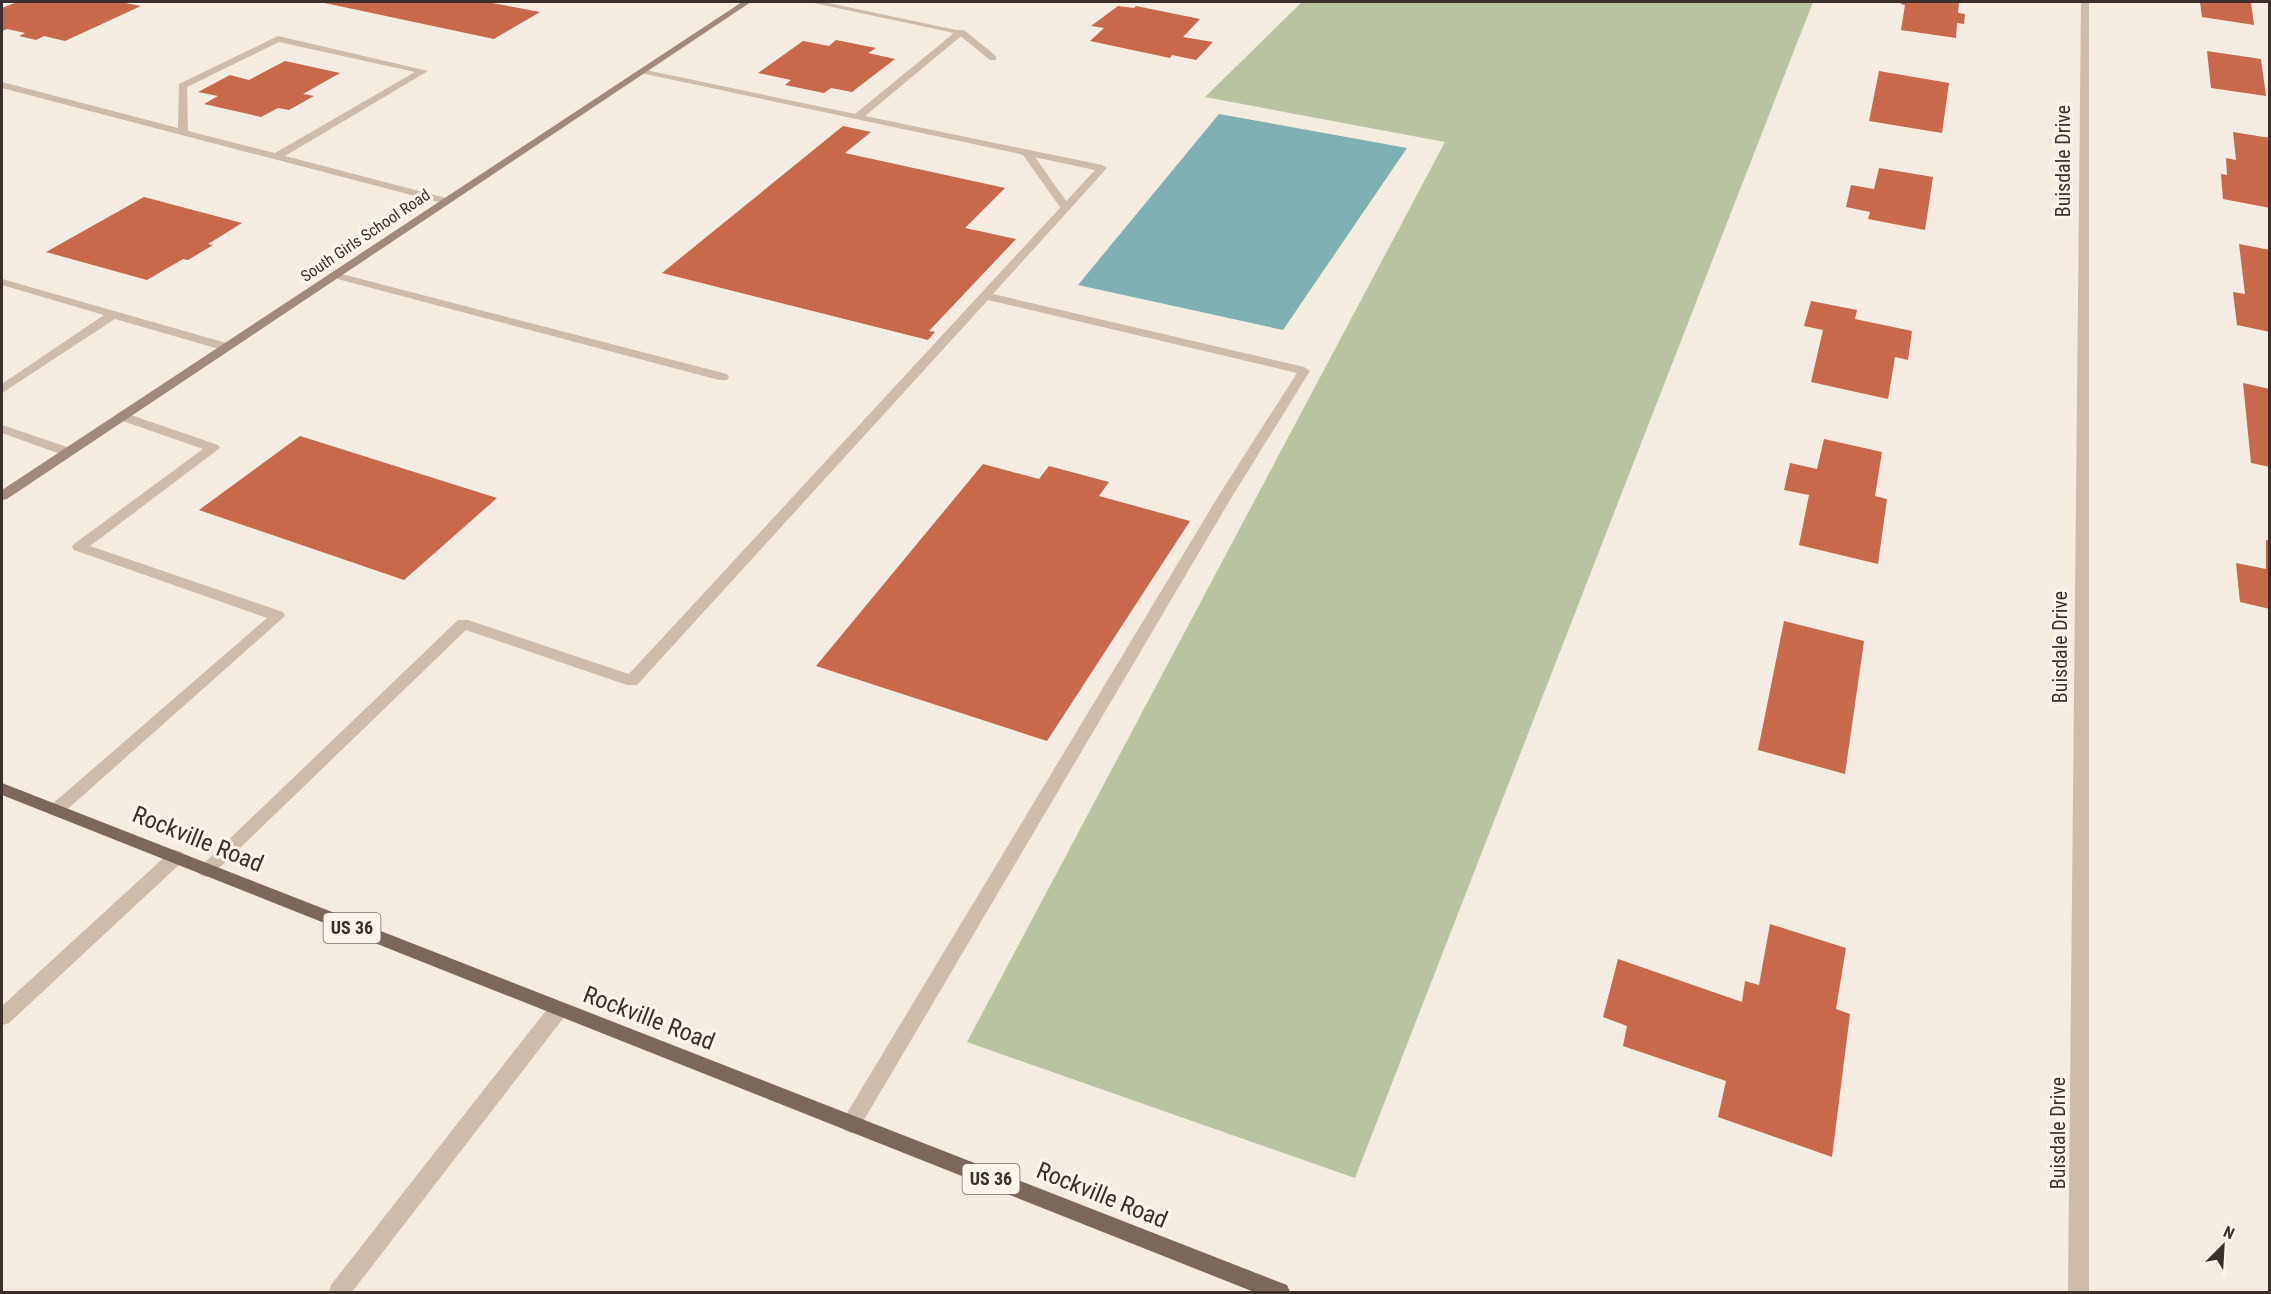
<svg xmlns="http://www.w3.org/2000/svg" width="2271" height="1294" viewBox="0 0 2271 1294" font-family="'Roboto Condensed',sans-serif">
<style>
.green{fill:#b8c4a0}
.water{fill:#7fb0b2}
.building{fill:#c8694b}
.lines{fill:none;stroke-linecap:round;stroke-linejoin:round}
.service{fill:#cdbbac;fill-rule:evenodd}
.minor{fill:#cdbbac;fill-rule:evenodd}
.secondary{fill:#a18a7d;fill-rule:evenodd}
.primary{fill:#7d675c;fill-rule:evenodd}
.labels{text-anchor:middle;stroke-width:6;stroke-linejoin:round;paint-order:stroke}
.far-street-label{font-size:16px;fill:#3b302b;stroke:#fbf5ee}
.shield{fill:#fbf5ee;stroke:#756b66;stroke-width:1.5}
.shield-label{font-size:18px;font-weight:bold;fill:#3b302b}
.street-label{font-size:20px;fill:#3b302b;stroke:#fbf5ee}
.near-street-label{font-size:24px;fill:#3b302b;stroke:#fbf5ee}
</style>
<rect width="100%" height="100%" fill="#f4ebe1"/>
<path class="green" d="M1302 2H1813L1355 1178 967 1042 1445 142 1205 97Z"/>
<path class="water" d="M1219 114 1407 148 1283 330 1078 285Z"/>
<g class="building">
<path d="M17 2H120L141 6 65 41 44 36 36 40 19 36 25 33 7 29 2 31V8Z"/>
<path d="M320 2H487L540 12 494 39Z"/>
<path d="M1901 2H1959L1958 13 1965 14 1964 24 1957 23 1956 38 1901 30 1905 5 1901 4Z"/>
<path d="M2200 2H2251L2254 25 2202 17Z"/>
<path d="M1118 6 1134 8 1136 6 1200 19 1183 37 1213 42 1196 60 1172 55 1170 58 1090 41 1104 28 1091 26Z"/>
<path d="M836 40 876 48 868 53 895 59 852 92 831 88 824 93 785 85 791 80 758 73 803 41 829 46Z"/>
<path d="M2207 51 2261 59 2266 96 2211 88Z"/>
<path d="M285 61 340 73 303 94 314 96 289 110 278 108 261 117 204 104 218 96 198 92 230 75 249 80Z"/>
<path d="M1879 71 1949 83 1942 133 1869 121Z"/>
<path d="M843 126 871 132 845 153 1005 188 965 228 1016 239 929 331 935 332 928 340 662 273Z"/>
<path d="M2233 132 2270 138V208L2223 199 2221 174 2227 175 2226 158 2236 160Z"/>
<path d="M1879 168 1933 177 1925 230 1868 219 1870 212 1846 207 1851 185 1874 189Z"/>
<path d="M144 197 242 223 208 244 213 245 188 260 183 259 147 280 46 252Z"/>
<path d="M2239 244 2270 250V332L2237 325 2233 292 2245 294Z"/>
<path d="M1811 301 1857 310 1855 319 1912 331 1908 360 1895 357 1888 399 1811 382 1823 330 1804 326Z"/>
<path d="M2243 383 2270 389V467L2251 463Z"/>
<path d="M300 436 497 498 404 580 199 510Z"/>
<path d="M1824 439 1882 452 1875 496 1887 499 1878 564 1799 545 1809 495 1784 490 1790 463 1817 469Z"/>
<path d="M983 464 1039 479 1049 466 1109 482 1099 496 1190 521 1047 741 816 666Z"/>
<path d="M2266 540 2270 541V609L2240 602 2236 563 2266 569Z"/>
<path d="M1784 621 1864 641 1845 774 1758 750Z"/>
<path d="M1770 924 1846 948 1836 1009 1850 1014 1832 1157 1718 1117 1726 1081 1623 1046 1627 1026 1603 1017 1618 959 1742 1002 1745 981 1759 985Z"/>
</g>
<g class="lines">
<g class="service">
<path d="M809 2H824L966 32 865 116 1102 165 1107 168 993 294 1304 367 1310 371 1233 495 858 1130 851 1133 844 1130 841 1124 844 1118 1219 495 1297 373 988 300 637 685H627L466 630 212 875 206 877 200 875 197 870 458 620H468L629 674 1095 170 636 72 641 69 855 114 954 33Z"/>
<path d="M278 36 428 71 285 156 450 199V203H442L2 88V82L178 128 179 84ZM279 42 415 72 275 153 188 131 187 87Z"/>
<path d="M334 272 727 374 729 377 727 380H719L330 277V273Z"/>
<path d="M2 279 230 344 232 347 226 351 115 319 2 393V384L104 315 2 285Z"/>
<path d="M122 412 218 445 220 448 90 546 283 612 285 616 62 814H50L48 810 50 806 267 618 74 550 72 547 74 544 203 449 117 419V413Z"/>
<path d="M2 425 73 449 75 452 68 456 63 455 2 433Z"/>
<path d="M176 850 182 852 185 857 182 862 9 1023 2 1025V1006L170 852Z"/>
<path d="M558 1002 565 1004 567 1010 565 1016 352 1292H329L331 1285 551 1004Z"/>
</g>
<g class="minor">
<path d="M2081 2H2089V1292H2068Z"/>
<path d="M958 30H964L996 56V60H990L958 34Z"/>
<path d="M1022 150H1030L1071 208 1070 210H1062L1021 152Z"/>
</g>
<path class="secondary" d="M742 2H751L7 499 2 500V490Z"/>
<path class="primary" d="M2 783 1279 1282 1287 1285 1290 1292H1254L2 795Z"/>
</g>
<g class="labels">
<g class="far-street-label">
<text transform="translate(365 235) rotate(-34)" y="6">South Girls School Road</text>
</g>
<g class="shield">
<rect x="323.5" y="913" width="57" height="30" rx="4.5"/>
<rect x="962.5" y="1164" width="57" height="30" rx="4.5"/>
</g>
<g class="shield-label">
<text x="352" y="934">US 36</text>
<text x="991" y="1185">US 36</text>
</g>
<g class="street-label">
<text transform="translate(2063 161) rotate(-90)" y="7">Buisdale Drive</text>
<text transform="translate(2060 647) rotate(-90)" y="7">Buisdale Drive</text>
<text transform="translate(2058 1133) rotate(-90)" y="7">Buisdale Drive</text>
</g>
<g class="near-street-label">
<text transform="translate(198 839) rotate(22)" y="8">Rockville Road</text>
<text transform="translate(649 1018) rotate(21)" y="8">Rockville Road</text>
<text transform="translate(1102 1195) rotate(22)" y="8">Rockville Road</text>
</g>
</g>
<rect width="2271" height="1294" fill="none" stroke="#3b302b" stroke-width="6"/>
<g transform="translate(2223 1246) rotate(24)" stroke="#fbf5ee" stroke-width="4.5" paint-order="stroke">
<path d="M0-4.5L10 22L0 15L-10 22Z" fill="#3b302b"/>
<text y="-9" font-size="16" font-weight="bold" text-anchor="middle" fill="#3b302b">N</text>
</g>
</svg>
